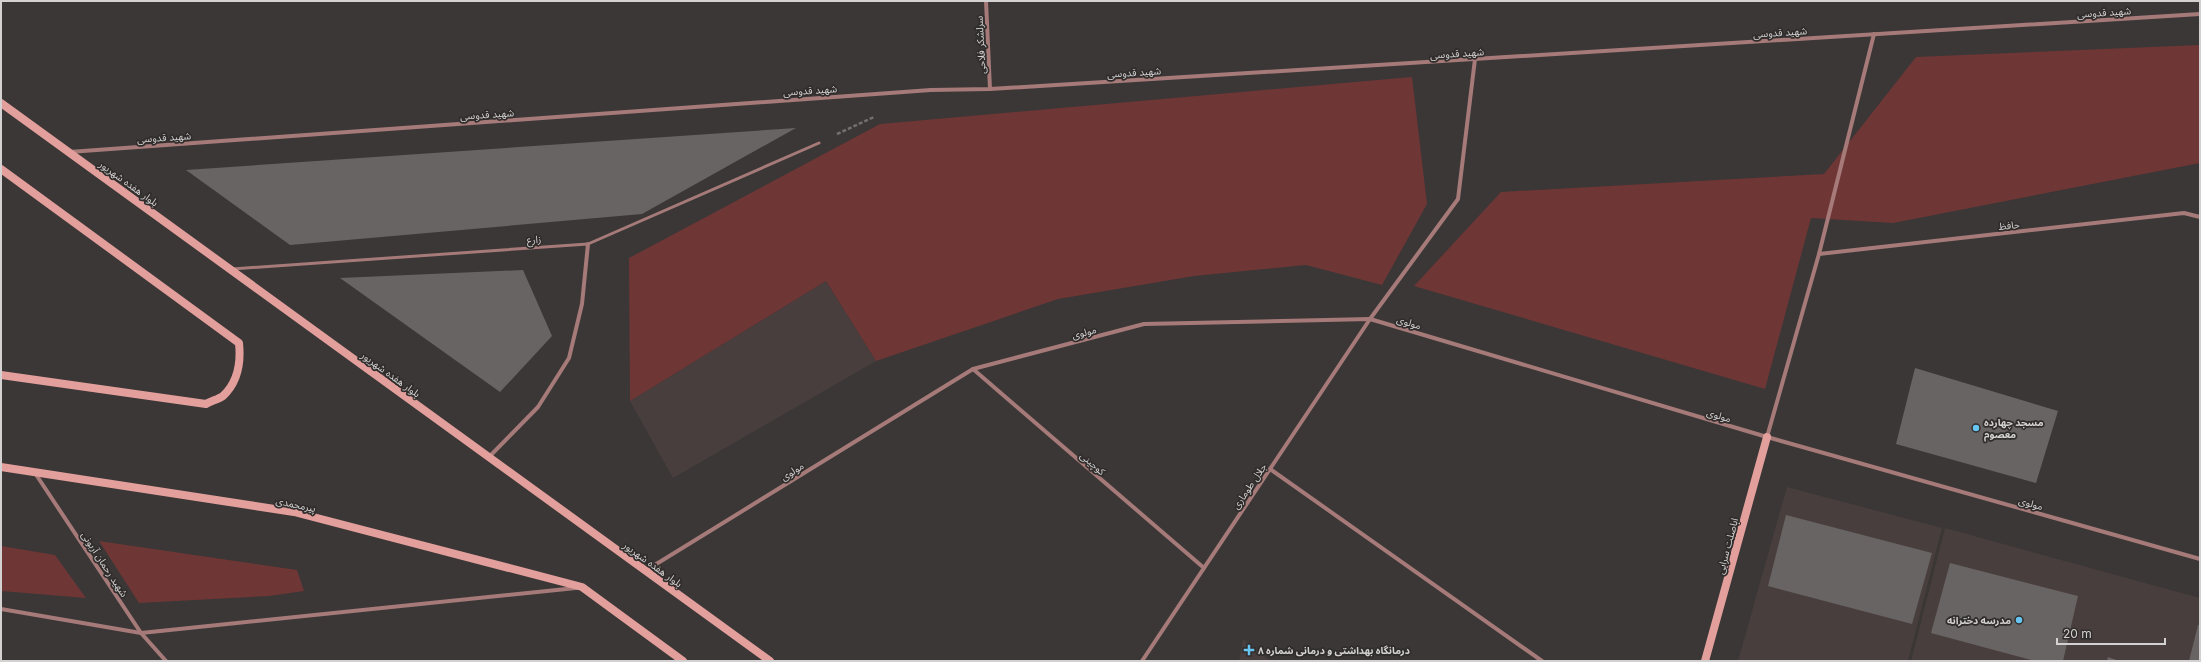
<svg xmlns="http://www.w3.org/2000/svg" width="2201" height="662" viewBox="0 0 2201 662" font-family="Inter,'Noto Sans Arabic',sans-serif">
<style>
.built{fill:#483e3d}
.green{fill:#6f3636}
.building{fill:#686463}
.lines{fill:none;stroke-linecap:round;stroke-linejoin:round}
.path{stroke:#72706f;stroke-width:2.5;stroke-dasharray:4 2;stroke-linecap:butt}
.lane{stroke:#a57a78;stroke-width:3}
.street{stroke:#a57a78;stroke-width:4}
.secondary{stroke:#e29f9c;stroke-width:8}
.poi-dot{fill:#68c4f0;stroke:#302d2c;stroke-width:1.5}
.labels{text-anchor:middle;stroke-width:3.5;stroke-linejoin:round;paint-order:stroke}
.street-label{font-size:10px;fill:#d3d1d1;stroke:#302d2c}
.poi-label{font-size:10px;font-weight:bold;fill:#d3d1d1;stroke:#302d2c;text-anchor:start}
</style>
<rect width="100%" height="100%" fill="#3a3736"/>
<g class="built">
<path d="M826 281 876 361 673 478 630 401Z"/>
<path d="M1787 487 1942 528 1908 661H1738Z"/>
<path d="M1945 528 2200 598V661H1911Z"/>
<path d="M1243 639 1270 661H1239Z"/>
</g>
<g class="green">
<path d="M2200 45V163L1893 223 1811 218 1765 389 1414 286 1501 192 1824 174 1916 57Z"/>
<path d="M1412 77 1427 204 1382 285 1306 265 1194 276 1058 299 876 361 826 281 630 401 629 258 880 124Z"/>
<path d="M99 541 297 570 304 591 269 596 139 603Z"/>
<path d="M1 546 55 555 86 598 1 591Z"/>
</g>
<g class="building">
<path d="M796 128 642 214 290 245 186 170Z"/>
<path d="M523 270 552 336 500 392 340 278Z"/>
<path d="M1915 368 2058 411 2036 483 1896 444Z"/>
<path d="M1786 515 1932 553 1912 624 1768 586Z"/>
<path d="M1950 563 2078 596 2063 661H2035L1931 633Z"/>
<path d="M2198 625H2200V661H2189Z"/>
<path d="M2108 657 2119 661H2107Z"/>
</g>
<g class="lines">
<path class="path" d="M837 134 874 117"/>
<path class="lane" d="M232 269 588 244 819 143"/>
<g class="street">
<path d="M986 1 990 89"/>
<path d="M69 152 931 90 990 89 2200 14"/>
<path d="M1819 254 2184 213 2200 217"/>
<path d="M973 369 1204 568"/>
<path d="M1767 437 1819 254 1874 34"/>
<path d="M489 457 538 407 569 358 582 304 588 244"/>
<path d="M1270 469 1542 661"/>
<path d="M35 473 141 633 166 661"/>
<path d="M645 571 973 369 1144 324 1370 319 1767 437 2200 559"/>
<path d="M1 609 141 633 576 588"/>
<path d="M1142 661 1370 319 1458 199 1475 59"/>
</g>
<g class="secondary">
<path d="M1 103 770 661"/>
<path d="M1 169 239 343C241 362 238 382 223 396 219 399 211 401 206 404L1 375"/>
<path d="M1 467 294 512 582 587 683 661"/>
<path d="M1705 661 1767 437"/>
</g>
</g>
<g class="poi-dot">
<circle cx="1976" cy="428" r="4"/>
<circle cx="2019" cy="620" r="4"/>
<path d="M1247 644h4v4h4v4h-4v4h-4v-4h-4v-4h4z"/>
</g>
<g class="labels">
<g class="street-label">
<text transform="translate(2104 12) rotate(-4)" y="4">شهید قدوسی</text>
<text transform="translate(1780 32) rotate(-4)" y="4">شهید قدوسی</text>
<text transform="translate(980 45) rotate(-93)" y="4">سرلشکر فلاحی</text>
<text transform="translate(1457 53) rotate(-4)" y="4">شهید قدوسی</text>
<text transform="translate(1134 72) rotate(-4)" y="4">شهید قدوسی</text>
<text transform="translate(810 90) rotate(-4)" y="4">شهید قدوسی</text>
<text transform="translate(487 114) rotate(-4)" y="4">شهید قدوسی</text>
<text transform="translate(164 137) rotate(-4)" y="4">شهید قدوسی</text>
<text transform="translate(129 183) rotate(36)" y="4">بلوار هفده شهریور</text>
<text transform="translate(2009 225) rotate(-6)" y="4">حافظ</text>
<text transform="translate(534 239) rotate(-4)" y="4">زارع</text>
<text transform="translate(1409 322) rotate(17)" y="4">مولوی</text>
<text transform="translate(1084 332) rotate(-15)" y="4">مولوی</text>
<text transform="translate(391 374) rotate(36)" y="4">بلوار هفده شهریور</text>
<text transform="translate(1719 415) rotate(17)" y="4">مولوی</text>
<text transform="translate(1093 463) rotate(41)" y="4">کوچینی</text>
<text transform="translate(792 471) rotate(-32)" y="4">مولوی</text>
<text transform="translate(1249 486) rotate(-56)" y="4">جلال طوماری</text>
<text transform="translate(2031 503) rotate(16)" y="4">مولوی</text>
<text transform="translate(296 504) rotate(12)" y="4">پیرمحمدی</text>
<text transform="translate(1727 546) rotate(-75)" y="4">اباصلت سرابی</text>
<text transform="translate(105 564) rotate(57)" y="4">شهید رحمان آربونی</text>
<text transform="translate(653 564) rotate(36)" y="4">بلوار هفده شهریور</text>
</g>
<g class="poi-label">
<text x="1984" y="426">مسجد چهارده<tspan x="1984" dy="12">معصوم</tspan></text>
<text x="2011" y="624" text-anchor="end">مدرسه دخترانه</text>
<text x="1258" y="654">درمانگاه بهداشتی و درمانی شماره ۸</text>
</g>
</g>
<rect width="2201" height="662" fill="none" stroke="#d3d1d1" stroke-width="4"/>
<path d="M2057 638v6h108v-6" fill="none" stroke="#d3d1d1" stroke-width="2"/>
<text x="2063" y="638" font-size="12" fill="#d3d1d1" stroke="#302d2c" stroke-width="3" paint-order="stroke">20 m</text>
</svg>
